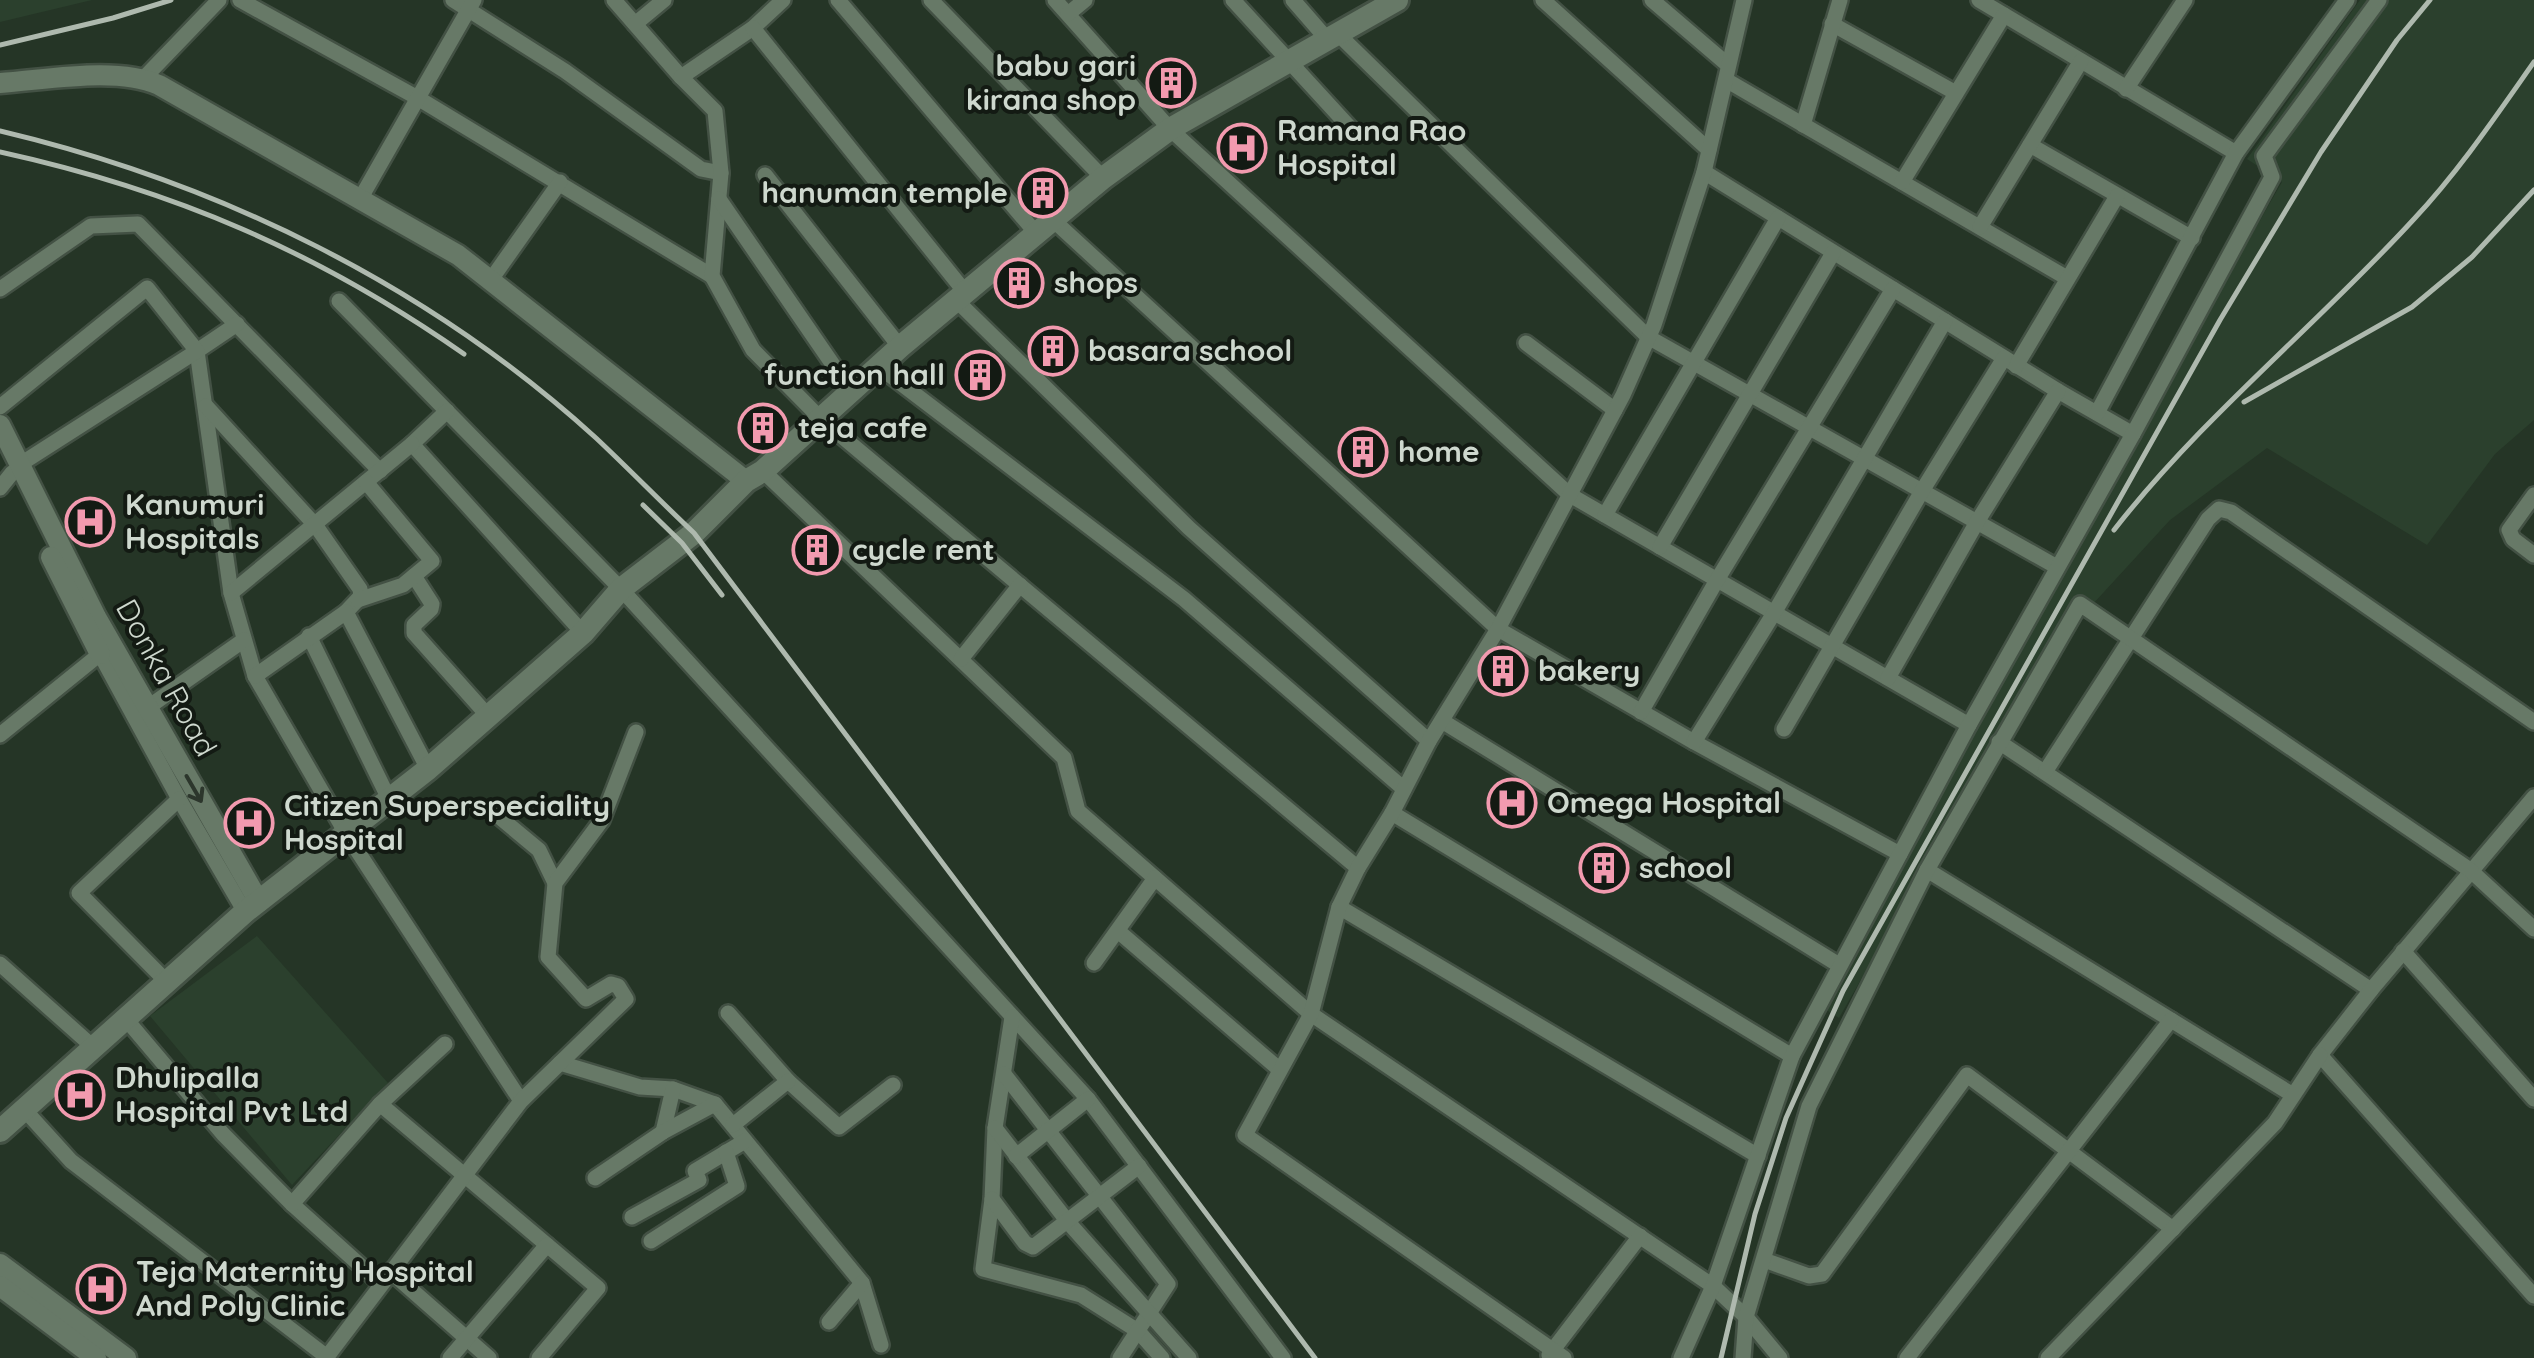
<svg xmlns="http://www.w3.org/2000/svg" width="2534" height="1358" viewBox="0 0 2534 1358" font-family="Quicksand,sans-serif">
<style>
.built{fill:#2b402d}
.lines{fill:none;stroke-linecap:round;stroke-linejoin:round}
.minor-casing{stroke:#435144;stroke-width:20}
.tertiary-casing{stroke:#435144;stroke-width:25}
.secondary-casing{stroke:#435144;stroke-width:28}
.minor{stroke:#677967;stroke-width:15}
.tertiary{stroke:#677967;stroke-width:20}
.secondary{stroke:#677967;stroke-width:22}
.rail{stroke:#aeb9ae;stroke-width:5}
.oneway{stroke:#2c362c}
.labels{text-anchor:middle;stroke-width:8;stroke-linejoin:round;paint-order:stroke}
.poi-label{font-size:30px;font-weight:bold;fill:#ced8ce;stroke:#131a13;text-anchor:start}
.street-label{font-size:30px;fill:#ced8ce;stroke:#131a13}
</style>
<rect width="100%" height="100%" fill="#253526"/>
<g class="built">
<path d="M0 0H92L0 22Z"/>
<path d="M2360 0H2534V420L2495 454 2427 545 2267 448 2170 520 2092 605 2079 598 1839 1018 1825 1009 2074 543 2282 182 2247 159Z"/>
<path d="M257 936 388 1083 292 1185 150 1016Z"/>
</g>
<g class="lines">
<g class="minor-casing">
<g id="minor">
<path d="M240 0 416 97 712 276"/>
<path d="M453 0 565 71 701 169 721 173"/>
<path d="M614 0 681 77"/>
<path d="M783 0 753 28 681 77 715 111 721 173 712 276 753 350 820 418 1358 868"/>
<path d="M838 0 1036 233"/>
<path d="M931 0 1103 178"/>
<path d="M1055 0 1170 129 1570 495 1969 725"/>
<path d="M1233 0 1353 131"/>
<path d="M1293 0 1326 38"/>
<path d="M1543 0 1709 150"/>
<path d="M1652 0 1728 65"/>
<path d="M1979 0 2236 153"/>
<path d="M1068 14 1085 0"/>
<path d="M635 24 664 0"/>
<path d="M1832 24 1956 93"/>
<path d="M753 28 965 292"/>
<path d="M1336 32 1648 337 2057 567"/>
<path d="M144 78 219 0"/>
<path d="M1726 80 2067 278"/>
<path d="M2126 89 2185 0"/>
<path d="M1803 125 1840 0"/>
<path d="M2030 145 2192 238"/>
<path d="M1704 172 2058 391 2133 434"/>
<path d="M765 175 900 347"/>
<path d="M1902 182 2004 15"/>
<path d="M719 199 851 391"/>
<path d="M359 201 474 0"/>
<path d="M1052 219 1498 629 1694 742 1900 854"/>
<path d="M1980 227 2081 61"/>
<path d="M490 281 560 182"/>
<path d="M0 289 91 226 138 224 380 471"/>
<path d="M956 300 1189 528 1429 741"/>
<path d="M339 301 621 589 1088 1099 1283 1358"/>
<path d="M237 324 197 351 231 593 255 676 347 835 521 1101"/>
<path d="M1526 343 1615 410"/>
<path d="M878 366 1184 599 1404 789"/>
<path d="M2016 366 2117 196"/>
<path d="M206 406 316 526 360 589 361 596 346 612"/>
<path d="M0 407 147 288 197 351 19 465"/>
<path d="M447 411 412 444 583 633"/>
<path d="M2097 413 2236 153 2347 0"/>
<path d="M763 471 1064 758 1078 811 1311 1014 1713 1286 1746 1317 1780 1358"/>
<path d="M0 488 12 473"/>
<path d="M2534 495 2509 530 2513 539 2534 555"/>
<path d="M1605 515 1778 218"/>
<path d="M1660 547 1833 253"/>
<path d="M414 576 432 604 431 609 414 625V633L489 717"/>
<path d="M231 593 412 444"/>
<path d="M358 600 403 585 432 561 366 482"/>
<path d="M309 636 389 799"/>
<path d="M961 659 1020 585"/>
<path d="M255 676 346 612 428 769"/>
<path d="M1888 678 1977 522 2058 391"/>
<path d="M147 708 244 640"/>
<path d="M1641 712 1717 580 1893 289"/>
<path d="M1442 721 1839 965"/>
<path d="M1784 729 1922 491 2004 358"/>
<path d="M0 735 100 654 179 799 245 912"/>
<path d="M1694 742 1774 613 1945 321"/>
<path d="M1999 742 2371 990"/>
<path d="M2045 772 2208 519 2219 509 2231 512 2534 722"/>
<path d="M2534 797 2371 990 2320 1055 2534 1296"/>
<path d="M491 810 539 850 555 883"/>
<path d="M1392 813 1792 1056"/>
<path d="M1927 870 2293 1095"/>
<path d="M1339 907 1758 1156"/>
<path d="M1118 931 1280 1070"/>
<path d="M2403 951 2534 1099"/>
<path d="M1094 963 1155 878"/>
<path d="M0 964 92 1046"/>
<path d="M166 981 79 893 179 799"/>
<path d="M728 1013 788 1081 839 1127 893 1085"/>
<path d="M1012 1017 995 1128 992 1199 983 1269 1081 1295 1138 1331 1162 1358"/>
<path d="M125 1018 223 1134 292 1204 381 1284"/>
<path d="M560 1063 640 1087 673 1089 715 1104 862 1283 881 1345"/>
<path d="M1004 1074 1168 1284 1120 1358"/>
<path d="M380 1104 598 1288 539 1358"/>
<path d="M23 1108 71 1161 327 1357"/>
<path d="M733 1125 788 1081"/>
<path d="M995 1128 1068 1222 1189 1358"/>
<path d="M663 1132 673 1089"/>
<path d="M1016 1156 1088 1099"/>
<path d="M595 1178 663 1132 715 1104"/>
<path d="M992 1199 1025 1243 1033 1247 1139 1166"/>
<path d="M292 1204 380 1104 445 1044"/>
<path d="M632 1217 699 1180 695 1171 745 1141"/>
<path d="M651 1241 737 1186 726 1152"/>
<path d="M1764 1260 1809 1276 1822 1274 1967 1075 2173 1229"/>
<path d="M390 1271 489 1358"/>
<path d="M829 1322 862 1283"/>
<path d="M1549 1355 1640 1236"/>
<path d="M326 1358 521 1101 626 999 618 986 611 984 586 999 548 957 555 883 602 820 636 732"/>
<path d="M450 1358 547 1245"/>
<path d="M1564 1358 1245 1135 1311 1014 1339 907 1358 868 1392 813 1429 741 1498 629 1623 395 1654 325 1704 172 1744 0"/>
<path d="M1681 1358 1713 1286 1792 1056 1969 725 2133 434 2272 177 2264 156 2379 0"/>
<path d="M1743 1358 1746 1317 1809 1106 1927 870 2080 604 2470 870 2534 929"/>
<path d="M1907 1358 2171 1020"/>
<path d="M2048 1358 2275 1123 2320 1055"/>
</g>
</g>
<g class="tertiary-casing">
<g id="tertiary">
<path d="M0 83C46 80 117 66 159 85L458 255 746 481"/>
<path d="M0 425 96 617 259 902"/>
<path d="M51 557 100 654"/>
<path d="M0 1264 126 1358"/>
<path d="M0 1286 96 1358"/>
</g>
</g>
<g class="secondary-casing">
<path id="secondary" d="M0 1131 245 912 428 769 583 633 621 589 694 533 746 481 763 471 900 347 1103 178 1170 129 1397 0"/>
</g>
<use href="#minor" class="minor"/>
<use href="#tertiary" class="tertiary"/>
<use href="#secondary" class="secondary"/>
<g class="rail">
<path d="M0 45 113 18 171 0"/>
<path d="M0 131C219 183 428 285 596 438 629 469 661 502 694 533L1315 1358"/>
<path d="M0 152C173 190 318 252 464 354"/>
<path d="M2244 402 2412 307 2472 257 2534 190"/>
<path d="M643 505 682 543 722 595"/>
<path d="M2114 530C2202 417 2317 325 2414 219 2459 171 2496 116 2534 62"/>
<path d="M1721 1358 1755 1214 1786 1118 1843 991 2220 320 2321 152 2397 40 2430 0"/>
</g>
</g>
<defs><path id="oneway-shaft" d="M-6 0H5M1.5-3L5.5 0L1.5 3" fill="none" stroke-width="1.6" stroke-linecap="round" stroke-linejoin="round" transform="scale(2.5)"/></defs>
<use class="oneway" href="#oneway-shaft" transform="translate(194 789) rotate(60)"/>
<defs>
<g id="building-ring" transform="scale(2.5)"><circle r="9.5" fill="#131a13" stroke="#f29aaf" stroke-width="1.5"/><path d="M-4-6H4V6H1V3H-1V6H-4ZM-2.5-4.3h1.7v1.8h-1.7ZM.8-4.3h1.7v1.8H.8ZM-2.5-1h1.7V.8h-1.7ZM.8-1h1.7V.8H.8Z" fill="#f29aaf"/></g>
<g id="hospital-ring" transform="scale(2.5)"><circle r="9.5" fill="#131a13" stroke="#f29aaf" stroke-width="1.5"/><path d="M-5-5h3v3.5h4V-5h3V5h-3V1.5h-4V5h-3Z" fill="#f29aaf"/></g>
</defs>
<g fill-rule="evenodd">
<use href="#building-ring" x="1171" y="83"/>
<use href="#hospital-ring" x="1242" y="148"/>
<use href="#building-ring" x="1043" y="193"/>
<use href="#building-ring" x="1019" y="283"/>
<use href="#building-ring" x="1053" y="351"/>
<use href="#building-ring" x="980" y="375"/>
<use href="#building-ring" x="763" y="428"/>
<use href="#building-ring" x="1363" y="452"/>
<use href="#hospital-ring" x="90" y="522"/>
<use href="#building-ring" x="817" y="550"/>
<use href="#building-ring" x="1503" y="671"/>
<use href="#hospital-ring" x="1512" y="803"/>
<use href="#hospital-ring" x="249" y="823"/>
<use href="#building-ring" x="1604" y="868"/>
<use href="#hospital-ring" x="80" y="1095"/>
<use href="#hospital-ring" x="101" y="1289"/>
</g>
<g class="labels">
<g class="poi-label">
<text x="1136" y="76" text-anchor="end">babu gari<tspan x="1136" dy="34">kirana shop</tspan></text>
<text x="1277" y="141">Ramana Rao<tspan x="1277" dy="34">Hospital</tspan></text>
<text x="1008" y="203" text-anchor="end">hanuman temple</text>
<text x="1054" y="293">shops</text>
<text x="1088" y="361">basara school</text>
<text x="945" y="385" text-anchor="end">function hall</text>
<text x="798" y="438">teja cafe</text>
<text x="1398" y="462">home</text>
<text x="125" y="515">Kanumuri<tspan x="125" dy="34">Hospitals</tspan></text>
<text x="852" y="560">cycle rent</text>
<text x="1538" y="681">bakery</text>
<text x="1547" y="813">Omega Hospital</text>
<text x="284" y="816">Citizen Superspeciality<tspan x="284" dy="34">Hospital</tspan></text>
<text x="1639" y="878">school</text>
<text x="115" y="1088">Dhulipalla<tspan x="115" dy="34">Hospital Pvt Ltd</tspan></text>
<text x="136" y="1282">Teja Maternity Hospital<tspan x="136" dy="34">And Poly Clinic</tspan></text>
</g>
<g class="street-label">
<text transform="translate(166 678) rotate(61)" y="10">Donka Road</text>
</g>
</g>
</svg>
